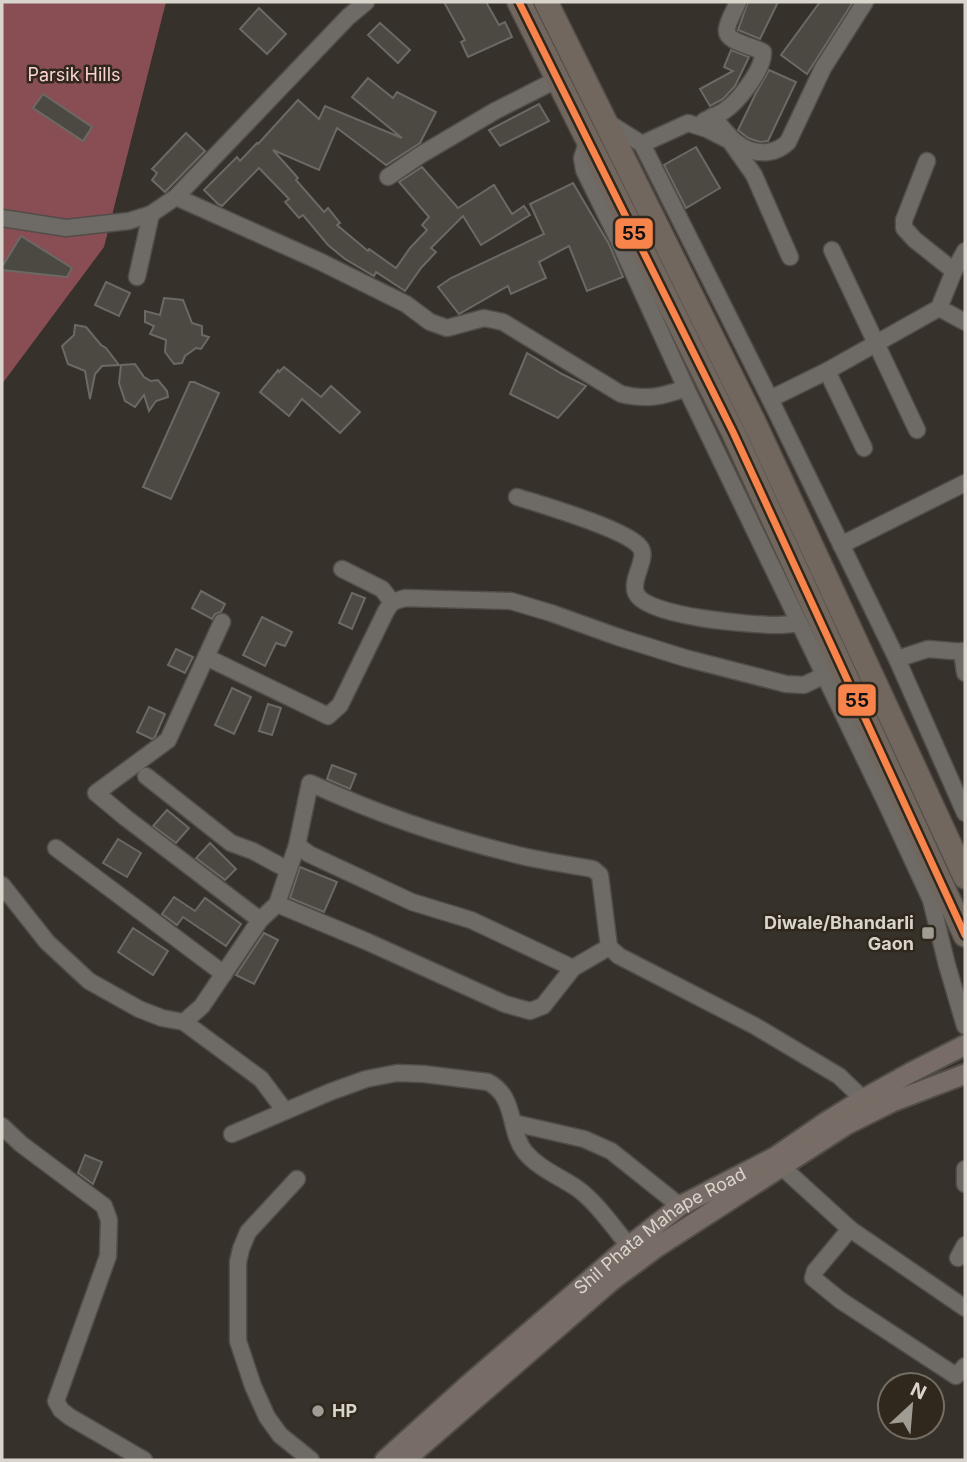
<svg xmlns="http://www.w3.org/2000/svg" width="967" height="1462" viewBox="0 0 967 1462" font-family="Inter,sans-serif">
<style>
.forest{fill:#894d54}
.building{fill:#4c4943;stroke:#6b6963;stroke-width:2}
.lines{fill:none;stroke-linecap:round;stroke-linejoin:round}
.minor-casing{stroke:#524d48;stroke-width:19}
.major-casing{stroke:#524d48;stroke-width:23}
.highway-casing{stroke:#524d48;stroke-width:26}
.minor{stroke:#6e6b66;stroke-width:16}
.major{stroke:#776d66;stroke-width:19}
.highway{stroke:#72675f;stroke-width:23}
.bus-1-casing{stroke:#30281c;stroke-width:12}
.bus-1{stroke:#f8844c;stroke-width:7}
.poi-dot{fill:#a09b93;stroke:#30281c;stroke-width:2.5}
.labels{text-anchor:middle;stroke-width:5;stroke-linejoin:round;paint-order:stroke}
.park-label{font-size:18px;fill:#fdd2d6;stroke:#30281c}
.poi-label{font-size:18px;font-weight:bold;fill:#d9d4cc;stroke:#30281c;text-anchor:end}
.street-label{font-size:18px;fill:#d9d4cc;stroke:#30281c}
.line-badge{stroke:#30281c;stroke-width:2.5}
.pale-badge-label{font-size:19px;text-anchor:middle;font-weight:bold;fill:#111}
</style>
<rect width="100%" height="100%" fill="#36312a"/>
<path class="forest" d="M2 2H166L104 247 2 384Z"/>
<g class="building">
<path d="M444 2H486L499 25 505 22 512 37 468 57 461 42 465 40Z"/>
<path d="M748 2H778L760 39 738 30Z"/>
<path d="M820 2H853L807 74 781 55Z"/>
<path d="M259 8 286 34 267 54 240 29Z"/>
<path d="M380 23 410 50 398 63 368 35Z"/>
<path d="M731 50 749 57 735 86 723 99 710 106 700 89 733 71 724 67Z"/>
<path d="M769 70 796 82 768 141 760 142 748 138 738 130 756 93Z"/>
<path d="M368 78 393 98 397 92 436 112 420 143 386 165 337 128 319 170 273 150 298 178 296 180 324 212 328 208 340 223 337 225 368 251 369 249 396 268 410 248 427 230 422 225 429 217 399 182 422 167 458 208 494 185 512 214 524 206 530 215 481 245 463 216 431 248 436 252 421 268 405 291 376 272 374 276 345 259 328 245 303 215 299 218 285 202 289 199 259 168 222 206 218 204 204 190 237 157 240 161 257 143 258 144 298 100 319 119 325 106 402 138 352 97Z"/>
<path d="M43 94 92 127 83 141 33 108Z"/>
<path d="M539 104 549 121 500 146 489 130Z"/>
<path d="M186 133 205 151 165 192 152 180 157 173 152 169Z"/>
<path d="M696 147 720 188 686 208 664 165Z"/>
<path d="M573 183 609 244 623 277 587 291 569 246 539 262 546 278 511 294 508 286 459 314 438 287 451 278 544 234 530 204Z"/>
<path d="M21 236 72 268 67 277 2 270V267Z"/>
<path d="M106 282 130 293 119 316 95 305Z"/>
<path d="M164 298 183 300 192 323 202 326V335L209 337 201 349 196 348 185 356 182 363 174 364 165 352 166 340 150 334 154 326 145 322V311L160 315Z"/>
<path d="M75 325 86 327 101 345 106 348 119 365 102 366 95 374 90 399 85 371 68 364 62 346 74 335Z"/>
<path d="M527 353 562 374 586 386 558 418 510 394Z"/>
<path d="M135 364 144 377 151 381 158 380 167 391 168 397 156 401 149 411 144 395 135 407 125 401 119 383 121 365Z"/>
<path d="M284 367 321 397 331 386 360 412 340 433 302 399 289 416 260 392 278 370 279 372Z"/>
<path d="M190 382H194L219 393 171 499 143 487Z"/>
<path d="M201 591 225 604 221 612 215 614 212 619 192 608Z"/>
<path d="M352 593 365 598 352 629 339 623Z"/>
<path d="M262 617 292 632 285 646 276 643 265 666 243 655Z"/>
<path d="M176 649 193 657 185 673 168 665Z"/>
<path d="M232 688 251 697 234 734 215 725Z"/>
<path d="M268 704 281 708 272 735 259 731Z"/>
<path d="M149 707 165 714 155 737 152 739 137 732Z"/>
<path d="M332 765 356 774 350 789 327 779Z"/>
<path d="M167 810 189 828 176 843 153 826Z"/>
<path d="M118 839 141 853 127 877 103 863Z"/>
<path d="M210 843 236 869 225 880 196 858Z"/>
<path d="M300 867 337 882 324 912 290 898Z"/>
<path d="M174 897 195 911 205 898 241 924 226 946 183 917 177 925 162 914Z"/>
<path d="M133 928 168 951 153 975 118 952Z"/>
<path d="M264 933 278 940 254 984 236 975Z"/>
<path d="M85 1155 102 1162 93 1184 78 1173Z"/>
</g>
<g class="lines">
<g class="minor-casing">
<g id="minor">
<path d="M713 116C727 135 742 155 768 152 776 151 782 148 788 142L823 68 865 2"/>
<path d="M704 121C711 117 718 115 724 111 738 102 764 69 763 52 754 46 724 42 727 29 728 20 735 10 738 2"/>
<path d="M607 122 642 144 770 399 897 659 965 813"/>
<path d="M588 140 582 158 584 170 618 239 686 388 887 805 931 900 947 965 965 1026"/>
<path d="M642 144 688 123 707 129 730 141 754 175 790 257"/>
<path d="M927 161 904 220V228L915 240 954 271"/>
<path d="M388 177 422 154 495 111 558 79"/>
<path d="M176 197 319 261 406 304 430 322 447 328 484 318 503 322 621 394C647 400 661 397 686 388"/>
<path d="M2 218 66 228 129 221 151 214 176 197 348 17 366 2"/>
<path d="M832 250 917 430"/>
<path d="M137 277 151 214"/>
<path d="M939 308 965 322"/>
<path d="M827 371 864 448"/>
<path d="M770 399 827 371 939 308 954 271 965 251"/>
<path d="M517 497C542 505 626 529 640 547 649 558 630 579 636 593 645 617 753 625 778 625 785 625 792 624 799 623"/>
<path d="M841 545 965 483"/>
<path d="M342 569 382 589 392 602"/>
<path d="M222 622 168 740 96 793 126 818 260 920"/>
<path d="M962 651 965 673"/>
<path d="M206 657 328 716 340 705 386 611 392 602 405 598 511 601 551 613 618 637 685 658 786 684 804 685 825 675"/>
<path d="M897 659 928 649 965 652"/>
<path d="M146 776 231 843 253 851 288 870"/>
<path d="M297 845 309 854 412 902 471 920 573 968"/>
<path d="M56 848 224 974"/>
<path d="M2 885 47 942 89 981 139 1009 162 1018 184 1022 202 1006 260 920 277 904 368 942 505 1004 530 1011 543 1006 573 968 609 947 600 875 593 869C567 864 540 861 514 854 444 837 375 813 310 783L297 845 277 904"/>
<path d="M609 947 619 956 755 1026 839 1076 863 1099"/>
<path d="M184 1022 261 1079 285 1111"/>
<path d="M514 1123 584 1139 611 1151 680 1206"/>
<path d="M2 1126 21 1144 104 1206 109 1220 108 1256 56 1401 61 1410 70 1417 144 1460"/>
<path d="M232 1134 330 1092 366 1079 397 1073 424 1074 488 1082C517 1097 508 1131 525 1152 539 1169 561 1177 578 1189 597 1203 614 1228 629 1246"/>
<path d="M776 1159 782 1167 850 1229 965 1308"/>
<path d="M965 1169V1184"/>
<path d="M297 1179 248 1232 241 1249 238 1262V1341L253 1386 267 1417 280 1435 311 1460"/>
<path d="M850 1229 815 1271 813 1278 840 1300 956 1376 965 1366"/>
<path d="M958 1258 965 1245"/>
</g>
</g>
<g class="major-casing">
<g id="major">
<path id="s1" d="M385 1460 468 1385 629 1246 680 1206 775 1157 826 1122 863 1099 910 1073 965 1045"/>
<path d="M405 1460 610 1282 657 1247 846 1125 892 1102 965 1074"/>
</g>
</g>
<g class="highway-casing">
<g id="highway">
<path d="M519 2 733 432 965 935"/>
<path d="M546 2 754 422 965 877"/>
</g>
</g>
<use href="#minor" class="minor"/>
<use href="#major" class="major"/>
<use href="#highway" class="highway"/>
<g class="bus-1-casing">
<path id="bus-1" d="M519 2 733 432 965 935"/>
</g>
<use href="#bus-1" class="bus-1"/>
</g>
<g class="poi-dot">
<rect x="921" y="926" width="14" height="14" rx="3.5"/>
<circle cx="318" cy="1411" r="7"/>
</g>
<g class="labels">
<g class="park-label">
<text x="74" y="81">Parsik Hills</text>
</g>
<g class="poi-label">
<text x="914" y="929">Diwale/Bhandarli<tspan x="914" dy="21">Gaon</tspan></text>
<text x="332" y="1417" text-anchor="start">HP</text>
</g>
<g class="street-label">
<text dy="6" stroke="none"><textPath href="#s1" startOffset="359">Shil Phata Mahape Road</textPath></text>
</g>
</g>
<g class="line-badge">
<rect x="614" y="217" width="40" height="33" rx="7" fill="#f8844c"/>
<rect x="837" y="683" width="40" height="34" rx="7" fill="#f8844c"/>
</g>
<g class="pale-badge-label">
<text x="634" y="240">55</text>
<text x="857" y="707">55</text>
</g>
<rect width="967" height="1462" fill="none" stroke="#d9d4cc" stroke-width="7"/>
<g transform="translate(911 1406) rotate(26)"><circle r="33" fill="#30281c" stroke="#746d62" stroke-width="2"/>
<path d="M0-5L12 26L0 18L-12 26Z" fill="#a09b93"/>
<text y="-10" font-size="19" font-weight="bold" text-anchor="middle" fill="#d9d4cc">N</text>
</g>
</svg>
